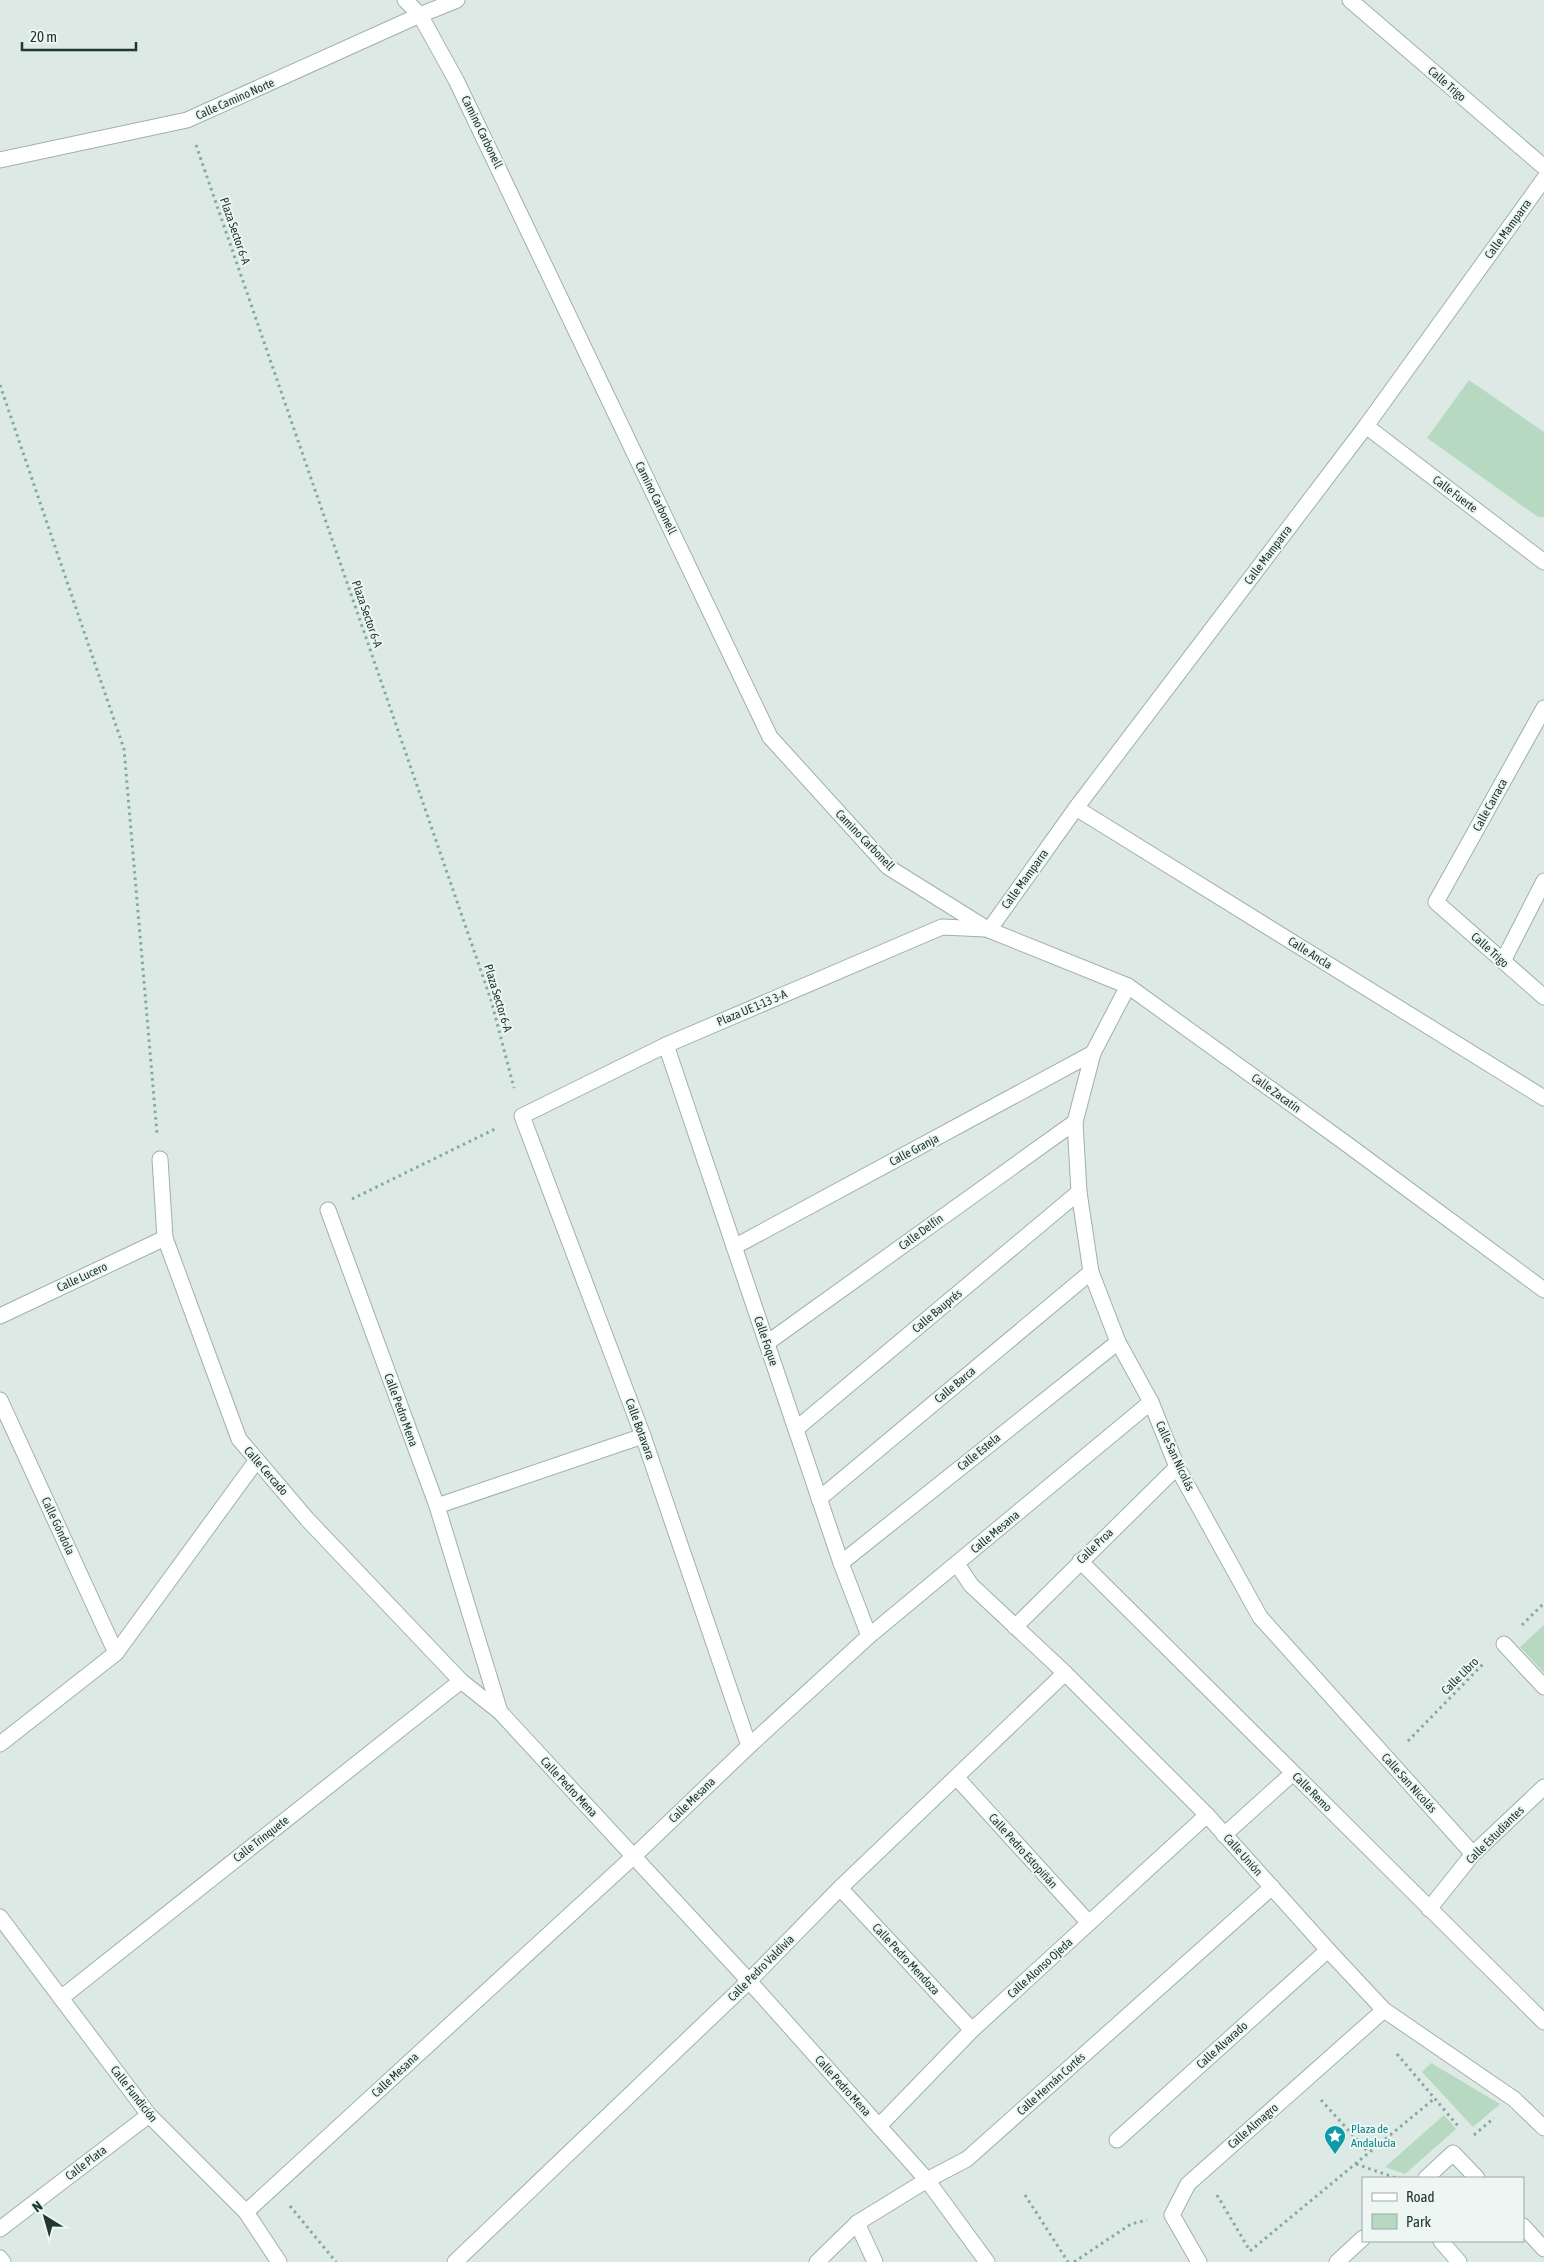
<svg xmlns="http://www.w3.org/2000/svg" width="1544" height="2262" viewBox="0 0 1544 2262" font-family="'Asap Condensed',sans-serif">
<style>
.green{fill:#b7d9c2}
.lines{fill:none;stroke-linecap:round;stroke-linejoin:round}
.minor-casing{stroke:#a1b0ab;stroke-width:17}
.path{stroke:#7faba0;stroke-width:3;stroke-dasharray:2.5 4;stroke-linecap:butt}
.minor{stroke:#fff;stroke-width:15}
.labels{text-anchor:middle;stroke-width:4;stroke-linejoin:round;paint-order:stroke}
.street-label{font-size:12px;fill:#203732;stroke:#edf6f2}
.culture-label{font-size:12px;fill:#0d838f;stroke:#edf6f2;text-anchor:start}
</style>
<rect width="100%" height="100%" fill="#dde9e4"/>
<g class="green">
<path d="M1469 380 1544 432V517H1538L1427 438Z"/>
<path d="M1544 1625V1673L1520 1647Z"/>
<path d="M1431 2063 1500 2104 1473 2127 1422 2072Z"/>
<path d="M1444 2115 1456 2129 1405 2174 1385 2167Z"/>
</g>
<g class="lines">
<g class="minor-casing">
<g id="minor">
<path d="M405 0 420 15 456 80 770 737 888 867 989 930 1128 986 1344 1142 1544 1290"/>
<path d="M1350 0 1544 167"/>
<path d="M0 160 187 120 420 15 457 0"/>
<path d="M1366 426 1544 562"/>
<path d="M1544 708 1436 902 1544 997"/>
<path d="M1076 808 1544 1098"/>
<path d="M989 930 1076 808 1366 426 1544 179"/>
<path d="M1503 961 1544 881"/>
<path d="M1128 986 1093 1053 1075 1122 1079 1192 1091 1272 1118 1342 1151 1402 1177 1467 1260 1617 1473 1854"/>
<path d="M666 1045 841 1563 869 1636"/>
<path d="M160 1159 165 1238 239 1439 307 1519 461 1681 500 1712"/>
<path d="M328 1210 437 1506 500 1712 749 1981 927 2180 987 2262"/>
<path d="M734 1247 1093 1053"/>
<path d="M0 1316 165 1238"/>
<path d="M767 1343 1075 1122"/>
<path d="M0 1400 116 1653"/>
<path d="M796 1429 1079 1192"/>
<path d="M819 1499 1091 1272"/>
<path d="M437 1506 643 1436"/>
<path d="M1080 1561 1544 2022"/>
<path d="M841 1563 1118 1342"/>
<path d="M957 1564 971 1585 1065 1673 1207 1815 1328 1950 1384 2010 1514 2099 1544 2128"/>
<path d="M1015 1627 1177 1467"/>
<path d="M1504 1644 1544 1687"/>
<path d="M0 1744 116 1653 257 1460"/>
<path d="M749 1746 643 1436 522 1116 666 1045 942 927 985 929"/>
<path d="M957 1778 1089 1923"/>
<path d="M1224 1835 1293 1773"/>
<path d="M840 1888 972 2030"/>
<path d="M1429 1909 1473 1854 1544 1787"/>
<path d="M0 1917 149 2115 246 2212 279 2262"/>
<path d="M61 1998 461 1681"/>
<path d="M879 2126 972 2030 1207 1815"/>
<path d="M1117 2140 1328 1950"/>
<path d="M1426 2178 1453 2153 1477 2178"/>
<path d="M246 2212 633 1857 749 1746 869 1636 1151 1402"/>
<path d="M857 2223 875 2262"/>
<path d="M1523 2226 1544 2249"/>
<path d="M0 2229 149 2115"/>
<path d="M1441 2241 1459 2262"/>
<path d="M0 2258 3 2262"/>
<path d="M455 2262 749 1981 840 1888 1065 1673"/>
<path d="M817 2262 857 2223 927 2180 967 2159 1272 1887"/>
<path d="M1199 2262 1172 2215 1188 2184 1384 2010"/>
<path d="M1337 2262 1363 2238"/>
</g>
</g>
<g class="path">
<path d="M196 145 491 1000 514 1088"/>
<path d="M0 385 124 749 157 1133"/>
<path d="M352 1199 497 1128"/>
<path d="M1522 1625 1544 1603"/>
<path d="M1408 1741 1484 1663"/>
<path d="M1397 2054 1458 2126"/>
<path d="M1321 2100 1369 2153"/>
<path d="M1474 2135 1494 2118"/>
<path d="M1356 2164 1396 2178"/>
<path d="M1025 2195 1068 2262"/>
<path d="M1217 2195 1250 2251 1435 2098"/>
<path d="M290 2206 336 2262"/>
<path d="M1074 2262 1131 2224 1147 2220"/>
</g>
<use href="#minor" class="minor"/>
</g>
<defs>
<g id="sight-pin" transform="scale(1.125)"><path d="M0 17L-7.5 6A9.5 9.5 0 1 1 7.5 6Z" fill="#0f9aa8" stroke="#edf6f2"/><path d="M0-6L1.8-2.2L6-1.7L2.9 1.2L3.7 5.4L0 3.3L-3.7 5.4L-2.9 1.2L-6-1.7L-1.8-2.2Z" fill="#fff"/></g>
</defs>
<g fill-rule="evenodd">
<use href="#sight-pin" x="1335" y="2136"/>
</g>
<g class="labels">
<g class="street-label">
<text transform="translate(1447 84) rotate(41)" y="4">Calle Trigo</text>
<text transform="translate(235 99) rotate(-24)" y="4">Calle Camino Norte</text>
<text transform="translate(482 132) rotate(64)" y="4">Camino Carbonell</text>
<text transform="translate(1508 229) rotate(-54)" y="4">Calle Mamparra</text>
<text transform="translate(235 231) rotate(71)" y="4">Plaza Sector 6-A</text>
<text transform="translate(1455 494) rotate(37)" y="4">Calle Fuerte</text>
<text transform="translate(656 498) rotate(64)" y="4">Camino Carbonell</text>
<text transform="translate(1268 555) rotate(-53)" y="4">Calle Mamparra</text>
<text transform="translate(367 614) rotate(71)" y="4">Plaza Sector 6-A</text>
<text transform="translate(1490 805) rotate(-61)" y="4">Calle Carraca</text>
<text transform="translate(865 840) rotate(46)" y="4">Camino Carbonell</text>
<text transform="translate(1025 879) rotate(-54)" y="4">Calle Mamparra</text>
<text transform="translate(1490 950) rotate(42)" y="4">Calle Trigo</text>
<text transform="translate(1310 953) rotate(32)" y="4">Calle Ancla</text>
<text transform="translate(498 998) rotate(73)" y="4">Plaza Sector 6-A</text>
<text transform="translate(752 1008) rotate(-23)" y="4">Plaza UE 1-13 3-A</text>
<text transform="translate(1276 1093) rotate(36)" y="4">Calle Zacatín</text>
<text transform="translate(914 1150) rotate(-28)" y="4">Calle Granja</text>
<text transform="translate(921 1232) rotate(-36)" y="4">Calle Delfín</text>
<text transform="translate(82 1277) rotate(-25)" y="4">Calle Lucero</text>
<text transform="translate(937 1311) rotate(-40)" y="4">Calle Bauprés</text>
<text transform="translate(766 1341) rotate(71)" y="4">Calle Foque</text>
<text transform="translate(955 1385) rotate(-40)" y="4">Calle Barca</text>
<text transform="translate(401 1410) rotate(70)" y="4">Calle Pedro Mena</text>
<text transform="translate(640 1429) rotate(70)" y="4">Calle Botavara</text>
<text transform="translate(979 1452) rotate(-39)" y="4">Calle Estela</text>
<text transform="translate(1175 1456) rotate(65)" y="4">Calle San Nicolás</text>
<text transform="translate(266 1471) rotate(49)" y="4">Calle Cercado</text>
<text transform="translate(58 1526) rotate(65)" y="4">Calle Góndola</text>
<text transform="translate(995 1532) rotate(-40)" y="4">Calle Mesana</text>
<text transform="translate(1095 1546) rotate(-44)" y="4">Calle Proa</text>
<text transform="translate(1460 1676) rotate(-45)" y="4">Calle Libro</text>
<text transform="translate(1409 1783) rotate(48)" y="4">Calle San Nicolás</text>
<text transform="translate(569 1787) rotate(47)" y="4">Calle Pedro Mena</text>
<text transform="translate(1312 1792) rotate(45)" y="4">Calle Remo</text>
<text transform="translate(692 1800) rotate(-44)" y="4">Calle Mesana</text>
<text transform="translate(1495 1835) rotate(-45)" y="4">Calle Estudiantes</text>
<text transform="translate(261 1839) rotate(-38)" y="4">Calle Trinquete</text>
<text transform="translate(1023 1851) rotate(48)" y="4">Calle Pedro Estopiñán</text>
<text transform="translate(1243 1855) rotate(48)" y="4">Calle Unión</text>
<text transform="translate(906 1959) rotate(47)" y="4">Calle Pedro Mendoza</text>
<text transform="translate(761 1968) rotate(-45)" y="4">Calle Pedro Valdivia</text>
<text transform="translate(1040 1968) rotate(-42)" y="4">Calle Alonso Ojeda</text>
<text transform="translate(1222 2045) rotate(-42)" y="4">Calle Alvarado</text>
<text transform="translate(395 2075) rotate(-43)" y="4">Calle Mesana</text>
<text transform="translate(1051 2084) rotate(-42)" y="4">Calle Hernán Cortés</text>
<text transform="translate(843 2086) rotate(48)" y="4">Calle Pedro Mena</text>
<text transform="translate(134 2094) rotate(52)" y="4">Calle Fundición</text>
<text transform="translate(1253 2126) rotate(-41)" y="4">Calle Almagro</text>
<text transform="translate(86 2163) rotate(-37)" y="4">Calle Plata</text>
</g>
<g class="culture-label">
<text x="1351" y="2133">Plaza de<tspan x="1351" dy="14">Andalucía</tspan></text>
</g>
</g>
<rect x="1362" y="2177" width="162" height="65" fill="#edf6f2" stroke="#9baaa5"/>
<rect x="1372" y="2193" width="25" height="8" fill="#ffffff" stroke="#9baaa5"/>
<text x="1406" y="2202" font-size="15" fill="#203732">Road</text>
<rect x="1372" y="2214" width="25" height="15" fill="#b7d9c2" stroke="#9baaa5"/>
<text x="1406" y="2227" font-size="15" fill="#203732">Park</text>
<g transform="translate(45 2217) rotate(323)" stroke="#edf6f2" stroke-width="4" paint-order="stroke">
<path d="M0-4L9 19L0 12L-9 19Z" fill="#203732"/>
<text y="-8" font-size="14" font-weight="bold" text-anchor="middle" fill="#203732">N</text>
</g>
<path d="M22 42v8h114v-8" fill="none" stroke="#203732" stroke-width="2.5"/>
<text x="30" y="42" font-size="15" fill="#203732" stroke="#edf6f2" stroke-width="4" paint-order="stroke">20 m</text>
</svg>
